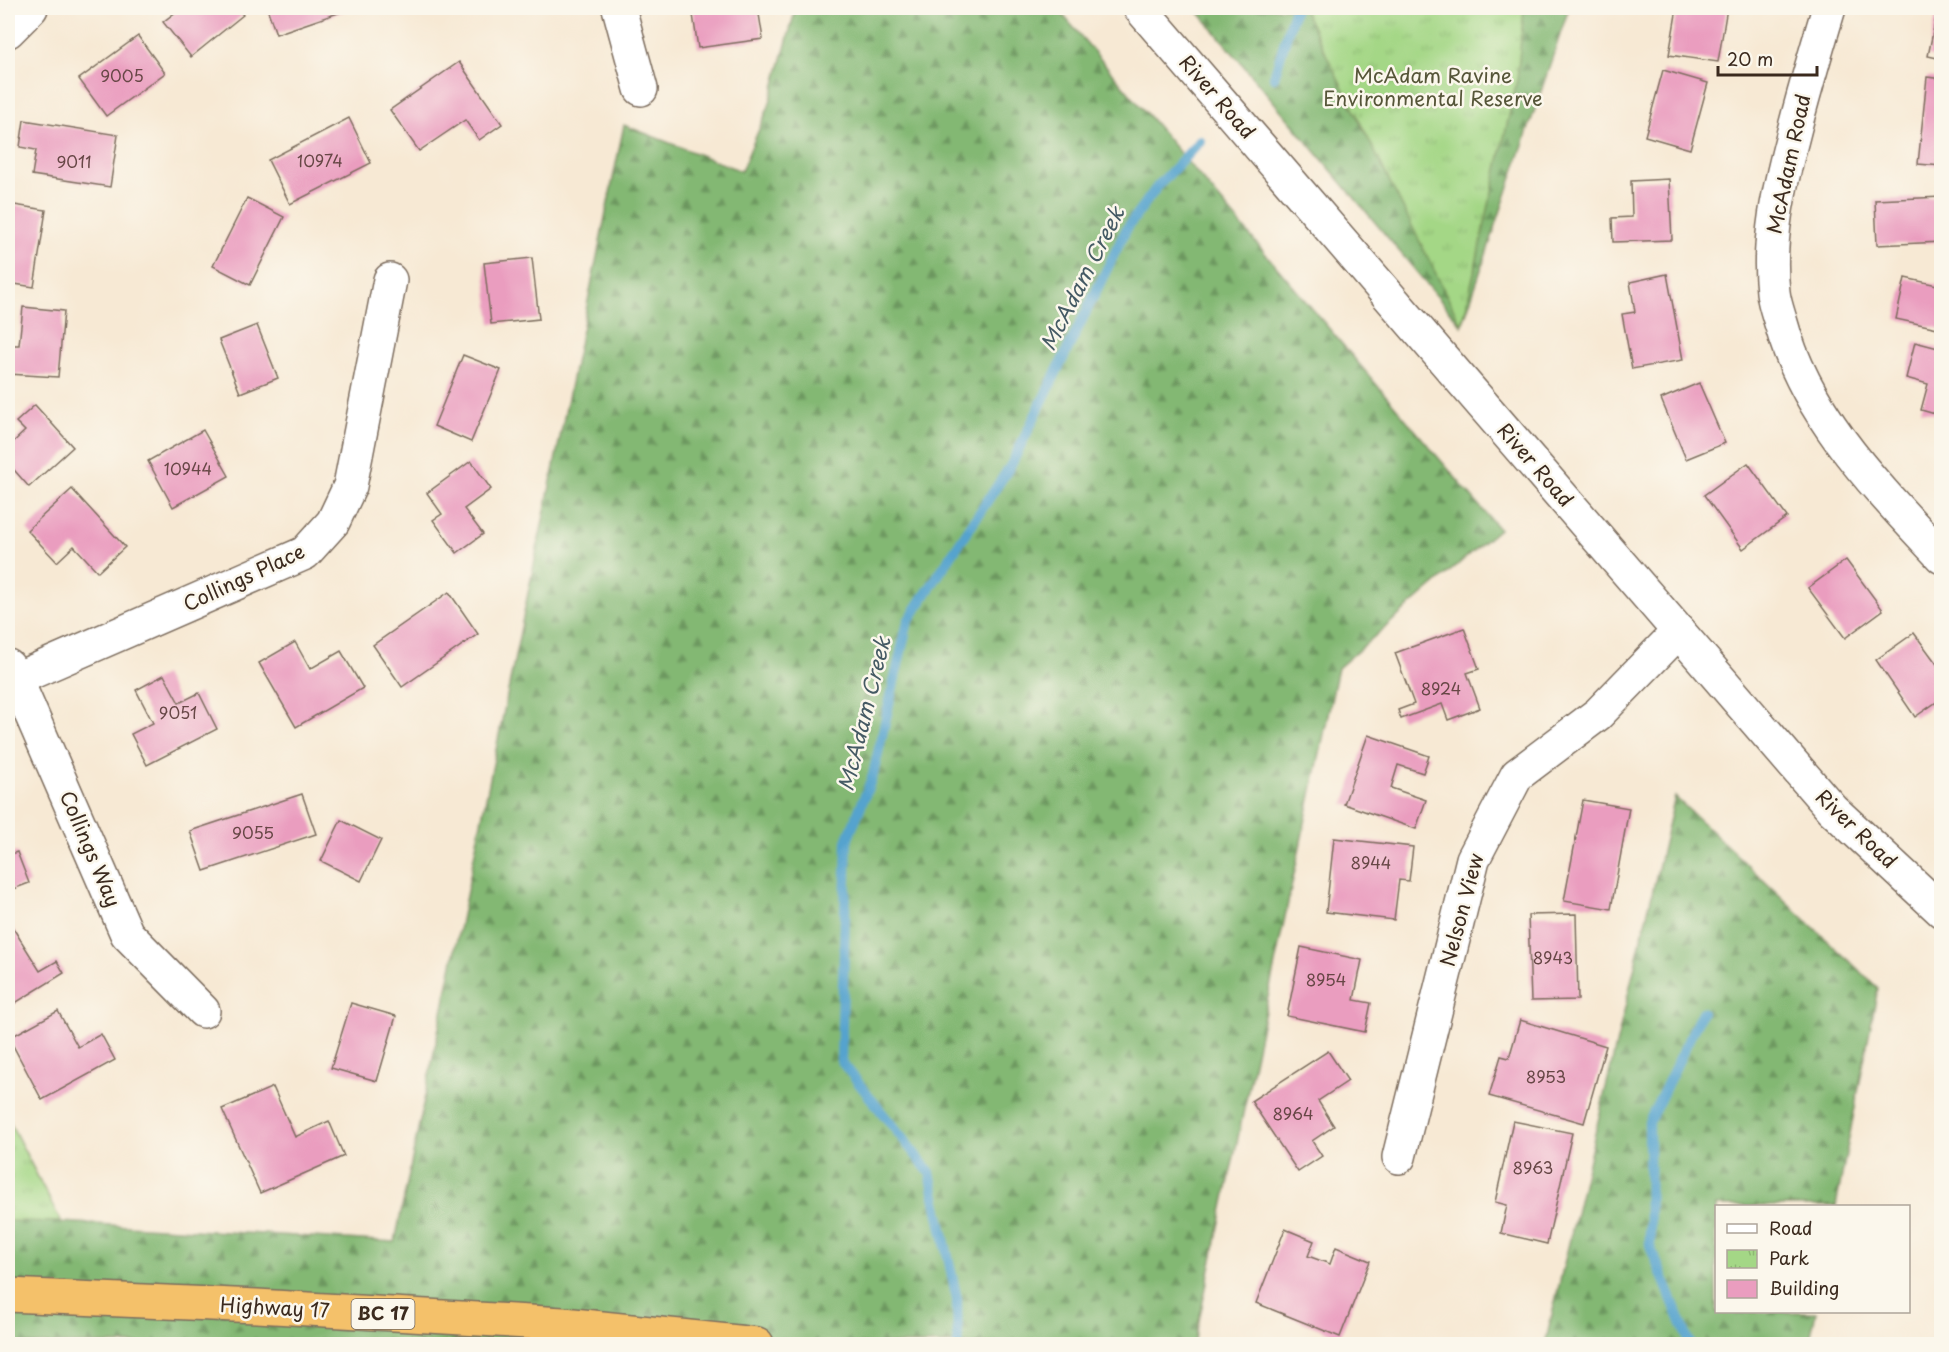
<svg xmlns="http://www.w3.org/2000/svg" width="1949" height="1352" viewBox="0 0 1949 1352" font-family="'Playpen Sans',sans-serif">
<style>
.forest{fill:url(#forest-firs);stroke:#5f7148;stroke-width:1.5}
.park{fill:url(#park-tufts);stroke:#708052;stroke-width:1.5}
.lines{fill:none;stroke-linecap:round;stroke-linejoin:round}
.stream{stroke:#55a3ce;stroke-width:10}
.building{fill:#ea9dbf}
.minor-casing{stroke:#7d6d5e;stroke-width:36}
.tertiary-casing{stroke:#7d6d5e;stroke-width:36}
.motorway-casing{stroke:#7d6d5e;stroke-width:36}
.minor{stroke:#fff;stroke-width:33}
.tertiary{stroke:#fff;stroke-width:33}
.motorway{stroke:#f4c16a;stroke-width:33}
.labels{text-anchor:middle;stroke-width:5;stroke-linejoin:round;paint-order:stroke}
.number-label{font-size:16px;fill:#674746}
.shield{fill:#fbf7ec;stroke:#75685c;stroke-width:1.5}
.shield-label{font-size:18px;font-weight:bold;fill:#3b2a1e}
.park-label{font-size:20px;fill:#555538;stroke:#fbf7ec}
.street-label{font-size:20px;fill:#3b2a1e;stroke:#fbf7ec}
.water-label{font-size:21px;font-style:italic;fill:#455a64;stroke:#fbf7ec}
</style>
<defs>
<pattern id="forest-firs" width="22" height="20" patternUnits="userSpaceOnUse" patternTransform="scale(1.5)"><rect width="22" height="20" fill="#83b873"/><path d="M5 1l3.5 6h-7zM16 11l3.5 6h-7z" fill="#6c965e"/></pattern>
<pattern id="park-tufts" width="24" height="20" patternUnits="userSpaceOnUse" patternTransform="scale(1.5)"><rect width="24" height="20" fill="#a4d786"/><path d="M3 7l-1-3M5 7V3M7 7l1-3M15 17l-1-3M17 17v-4M19 17l1-3" fill="none" stroke="#8eb973"/></pattern>
</defs>
<rect width="100%" height="100%" fill="#fbf7ec"/>
<filter id="ink" filterUnits="userSpaceOnUse"><feTurbulence type="fractalNoise" baseFrequency=".0167" numOctaves="2"/><feDisplacementMap in="SourceGraphic" scale="12" xChannelSelector="R" yChannelSelector="G"/><feConvolveMatrix kernelMatrix="1 2 1 2 8 2 1 2 1" color-interpolation-filters="sRGB"/></filter>
<filter id="wash" filterUnits="userSpaceOnUse"><feTurbulence type="fractalNoise" baseFrequency=".008" numOctaves="4" result="noise"/><feDisplacementMap in="SourceGraphic" scale="24" xChannelSelector="R" yChannelSelector="G"/><feGaussianBlur stdDeviation="1.35" result="paint"/><feColorMatrix in="noise" values="0 0 0 0 0 0 0 0 0 0 0 0 0 0 0 0 0 1.4 0 .05"/><feComposite in="paint" operator="in"/></filter>
<g filter="url(#wash)">
<rect width="100%" height="100%" fill="#f7e9d4"/>
<g class="forest">
<path d="M796 8H1057L1499 529 1338 668 1194 1344H8V1119L61 1222 395 1242 624 125 741 171 769 106Z"/>
<path d="M1195 8H1569L1462 326Z"/>
<path d="M1675 797 1878 988 1836 1206H1716V1312H1816L1809 1344H1545Z"/>
</g>
<g class="park">
<path d="M1303 8H1524L1517 80 1462 326Z"/>
<path d="M8 1119 61 1222 8 1221Z"/>
</g>
<g class="lines">
<g class="stream">
<path d="M1274 77 1295 8"/>
<path d="M958 1344 957 1299 930 1173 841 1061 847 841 873 775 908 621 1011 465 1127 228 1157 187 1200 141"/>
<path d="M1690 1344 1650 1246 1649 1122 1702 1012"/>
</g>
</g>
<g id="blocks">
<g class="building">
<path d="M181 8H237L243 15 191 57 163 22Z"/>
<path d="M267 8H343L344 11 276 34Z"/>
<path d="M692 8H758L763 39 698 48Z"/>
<path d="M1677 8H1727L1718 62 1669 55Z"/>
<path d="M1938 8H1942V59L1928 56Z"/>
<path d="M138 36 165 73 106 116 79 79Z"/>
<path d="M459 62 502 124 479 140 465 120 419 151 390 110Z"/>
<path d="M1663 70 1708 83 1690 149 1645 136Z"/>
<path d="M1927 77 1942 79V166L1918 164Z"/>
<path d="M349 118 371 163 290 204 268 160Z"/>
<path d="M24 120 118 135 110 187 32 175 36 150 20 147Z"/>
<path d="M1669 179 1672 240 1613 242 1612 218 1632 217 1631 181Z"/>
<path d="M1942 197V242L1877 245 1875 200Z"/>
<path d="M247 198 284 217 250 285 213 266Z"/>
<path d="M8 204 46 210 34 287 8 283Z"/>
<path d="M532 258 539 319 491 324 484 263Z"/>
<path d="M1667 274 1683 360 1632 369 1622 314 1635 312 1630 282Z"/>
<path d="M1905 278 1942 286V329L1896 319Z"/>
<path d="M23 307 64 311 58 377 8 374V345H19Z"/>
<path d="M257 325 278 378 240 393 219 340Z"/>
<path d="M1915 342 1942 349V416L1921 410 1928 384 1906 378Z"/>
<path d="M463 355 501 370 471 442 434 426Z"/>
<path d="M1699 383 1725 443 1686 459 1661 399Z"/>
<path d="M35 405 73 447 29 487 8 463V447L25 431 16 422Z"/>
<path d="M203 430 229 476 173 507 148 461Z"/>
<path d="M471 461 491 489 464 509 483 534 457 553 433 520 442 514 427 493Z"/>
<path d="M1748 463 1787 517 1743 549 1704 495Z"/>
<path d="M72 489 125 547 98 572 74 546 57 562 27 530Z"/>
<path d="M1846 560 1883 610 1845 638 1808 588Z"/>
<path d="M449 592 478 634 402 687 373 645Z"/>
<path d="M1464 628 1479 669 1467 673 1480 708 1448 720 1442 704 1401 719 1398 710 1414 704 1395 653Z"/>
<path d="M1914 633 1942 671V698L1915 717 1876 660Z"/>
<path d="M295 642 310 669 341 651 363 688 296 727 259 663Z"/>
<path d="M164 675 179 703 199 693 217 729 147 765 131 734 153 723 136 690Z"/>
<path d="M1368 735 1429 756 1423 773 1398 765 1391 788 1426 800 1416 829 1344 804Z"/>
<path d="M302 794 316 834 204 871 190 831Z"/>
<path d="M1583 800 1629 808 1611 909 1564 901Z"/>
<path d="M341 820 381 840 361 881 321 861Z"/>
<path d="M1334 838 1413 847 1409 881 1399 880 1394 920 1326 912Z"/>
<path d="M17 852 29 883 8 891V855Z"/>
<path d="M1576 914 1578 1000 1531 1001 1528 915Z"/>
<path d="M8 920 40 971 57 961 64 973 12 1005 8 998Z"/>
<path d="M1301 947 1362 960 1354 1000 1371 1003 1365 1032 1287 1016Z"/>
<path d="M351 1003 396 1016 377 1081 331 1068Z"/>
<path d="M58 1011 78 1047 101 1034 115 1060 42 1100 9 1038Z"/>
<path d="M1520 1020 1606 1046 1584 1123 1489 1096 1501 1056 1509 1058Z"/>
<path d="M1328 1051 1348 1081 1318 1101 1334 1126 1312 1141 1322 1156 1298 1172 1251 1101Z"/>
<path d="M273 1087 295 1137 329 1121 344 1156 260 1193 222 1109Z"/>
<path d="M1513 1121 1572 1133 1547 1244 1501 1233 1507 1205 1495 1202Z"/>
<path d="M1285 1229 1314 1241 1308 1256 1330 1264 1336 1247 1370 1261 1340 1337 1256 1303Z"/>
</g>
</g>
</g>
<g filter="url(#ink)">
<use href="#blocks" fill-opacity="0" stroke="#7d6d5e" stroke-width="1.5"/>
<g class="lines">
<g class="minor-casing">
<g id="minor">
<path d="M619 8 641 89"/>
<path d="M1829 8C1816 51 1803 95 1792 139 1779 189 1767 240 1773 292 1774 302 1778 313 1781 323 1806 416 1878 488 1942 557"/>
<path d="M8 31 31 8"/>
<path d="M8 666 16 679 127 934 203 1011"/>
<path d="M16 679 305 553 333 522 350 486 390 280"/>
<path d="M1399 1157 1473 859 1517 775 1598 714 1678 632"/>
</g>
</g>
<g class="tertiary-casing">
<path id="tertiary" d="M1140 8 1832 809 1942 911"/>
</g>
<g class="motorway-casing">
<path id="motorway" d="M8 1295 257 1306 563 1324 757 1344"/>
</g>
<use href="#minor" class="minor"/>
<use href="#tertiary" class="tertiary"/>
<use href="#motorway" class="motorway"/>
</g>
</g>
<g class="labels">
<g class="number-label">
<text x="122" y="82">9005</text>
<text x="320" y="167">10974</text>
<text x="74" y="168">9011</text>
<text x="188" y="475">10944</text>
<text x="1441" y="695">8924</text>
<text x="178" y="719">9051</text>
<text x="253" y="839">9055</text>
<text x="1371" y="869">8944</text>
<text x="1553" y="964">8943</text>
<text x="1326" y="986">8954</text>
<text x="1546" y="1083">8953</text>
<text x="1293" y="1120">8964</text>
<text x="1533" y="1174">8963</text>
</g>
<rect class="shield" x="351.5" y="1299" width="63" height="30" rx="4.5"/>
<g class="shield-label">
<text x="383" y="1320">BC 17</text>
</g>
<g class="park-label">
<text x="1433" y="83">McAdam Ravine<tspan x="1433" dy="23">Environmental Reserve</tspan></text>
</g>
<g class="street-label">
<text transform="translate(1217 97) rotate(49)" y="7">River Road</text>
<text transform="translate(1789 164) rotate(-78)" y="7">McAdam Road</text>
<text transform="translate(1535 465) rotate(49)" y="7">River Road</text>
<text transform="translate(244 578) rotate(-25)" y="7">Collings Place</text>
<text transform="translate(1856 829) rotate(44)" y="7">River Road</text>
<text transform="translate(90 849) rotate(67)" y="7">Collings Way</text>
<text transform="translate(1462 910) rotate(-75)" y="7">Nelson View</text>
<text transform="translate(275 1308) rotate(3)" y="7">Highway 17</text>
</g>
<g class="water-label">
<text transform="translate(1083 279) rotate(-63)" y="7">McAdam Creek</text>
<text transform="translate(865 714) rotate(-76)" y="7">McAdam Creek</text>
</g>
</g>
<rect width="1949" height="1352" fill="none" stroke="#fbf7ec" stroke-width="30"/>
<rect x="1715" y="1205" width="195" height="108" fill="#fbf7ec" stroke="#aea59a" stroke-width="1.5"/>
<rect x="1727" y="1224" width="30" height="9" fill="#ffffff" stroke="#aea59a" stroke-width="1.5"/>
<text x="1769" y="1235" font-size="18" fill="#3b2a1e">Road</text>
<rect x="1727" y="1250" width="30" height="18" fill="url(#park-tufts)" stroke="#aea59a" stroke-width="1.5"/>
<text x="1769" y="1265" font-size="18" fill="#3b2a1e">Park</text>
<rect x="1727" y="1280" width="30" height="18" fill="#ea9dbf" stroke="#aea59a" stroke-width="1.5"/>
<text x="1769" y="1295" font-size="18" fill="#3b2a1e">Building</text>
<path d="M1718 66v9h99v-9" fill="none" stroke="#3b2a1e" stroke-width="3"/>
<text x="1727" y="66" font-size="18" fill="#3b2a1e" stroke="#fbf7ec" stroke-width="4.5" paint-order="stroke">20 m</text>
</svg>
